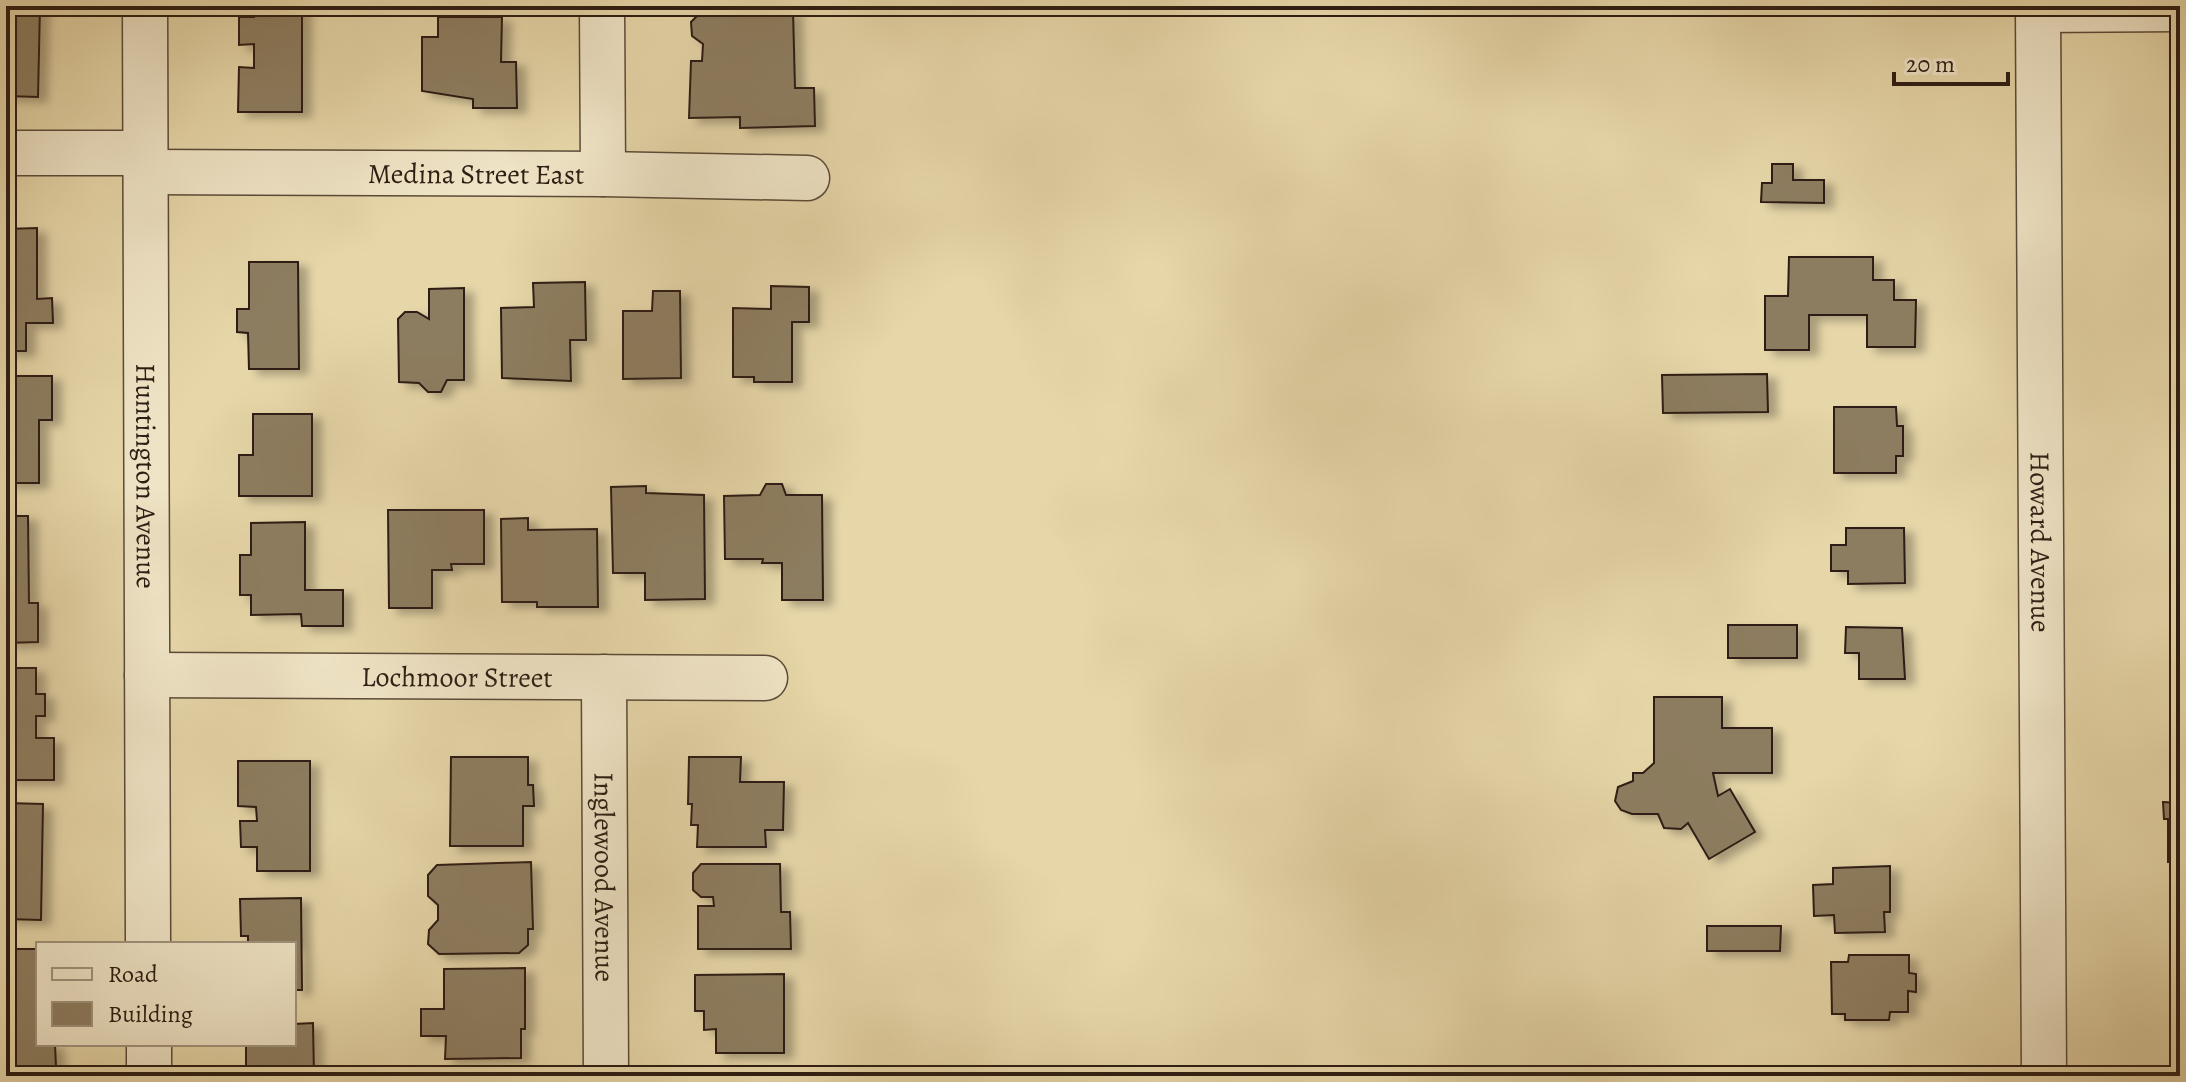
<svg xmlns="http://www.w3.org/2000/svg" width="2186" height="1082" viewBox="0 0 2186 1082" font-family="Alegreya,serif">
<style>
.building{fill:#8d7d60;stroke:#2d1d13;stroke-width:2;filter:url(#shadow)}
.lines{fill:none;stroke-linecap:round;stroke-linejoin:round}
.minor-casing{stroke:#5b4b38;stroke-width:47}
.minor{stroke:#efe4c6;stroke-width:44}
.labels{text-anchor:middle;stroke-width:6;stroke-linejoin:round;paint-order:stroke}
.street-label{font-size:28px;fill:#2d1d13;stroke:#efe4c6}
</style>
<defs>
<filter id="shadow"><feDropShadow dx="9" dy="5" stdDeviation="4" flood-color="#0004"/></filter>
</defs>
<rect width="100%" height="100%" fill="#e6d6a8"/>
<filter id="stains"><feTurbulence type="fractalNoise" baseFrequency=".0025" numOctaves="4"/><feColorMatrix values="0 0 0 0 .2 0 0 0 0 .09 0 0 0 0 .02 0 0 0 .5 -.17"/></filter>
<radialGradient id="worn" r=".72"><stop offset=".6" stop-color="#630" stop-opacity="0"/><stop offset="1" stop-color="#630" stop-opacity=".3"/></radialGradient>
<g class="building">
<path d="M6 6H40L38 97 6 96Z"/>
<path d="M254 6H302V112H238L239 67 254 68V44L239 45V17H254Z"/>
<path d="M793 10 795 88H814L815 126 740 128V117L689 118 691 61H702L703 44 692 36 691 22 701 12Z"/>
<path d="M438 17H502L501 62H516L517 108H473V99L422 91V37H438Z"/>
<path d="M1772 164H1793V180H1824V203L1761 202 1762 183H1772Z"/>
<path d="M37 228V299L52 298 53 323H26V351H6V229Z"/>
<path d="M1789 257H1873V280H1894V300H1916L1915 347H1867V315H1809V350H1765V296H1788Z"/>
<path d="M249 262H298L299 369H249L248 333 237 332V309H249Z"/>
<path d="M585 282 586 340H570L571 381 502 378 501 308 534 307 533 283Z"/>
<path d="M771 286 809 287V322H792V382H754V377H733V308L771 309Z"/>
<path d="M464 288V380H447L441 392H428L419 383 399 382 398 319 405 312H417L429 319V289Z"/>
<path d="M653 291H680L681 378 623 379V311H652Z"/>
<path d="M1767 374 1768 412 1663 413 1662 375Z"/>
<path d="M6 376H52V420H39V483H6Z"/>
<path d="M1834 407H1896L1897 426H1903V456H1896V473H1834Z"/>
<path d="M253 414H312V496H239V455H253Z"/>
<path d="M766 484H782L786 495H822L823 600H782V563H762L763 559H725L724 496 760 495Z"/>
<path d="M646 486V493L704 495 705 599 645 600V573H613L611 487Z"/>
<path d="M388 510H484V564H451L452 570H432V608H389Z"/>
<path d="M6 516H28L29 603H38V642L6 643Z"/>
<path d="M528 518V530L597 529 598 607H537V602H502L501 519Z"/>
<path d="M305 522V590H343V626H302L301 614 251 615V595H240V555H251V523Z"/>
<path d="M1846 528H1904L1905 583 1848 584V571H1831V545H1846Z"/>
<rect x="1728" y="625" width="69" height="33"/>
<path d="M1846 627 1902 628 1905 679H1859V653H1845Z"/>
<path d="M6 668H36V694H45V716H36V738H54V780H6Z"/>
<path d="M1654 697H1722V728H1772V773H1713L1718 796 1730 789 1755 832 1709 859 1688 823 1681 829 1664 828 1658 814H1632L1621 810 1615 801 1618 787 1633 781V773H1643L1654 763Z"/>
<rect x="2171" y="730" width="9" height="43"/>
<path d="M451 757H528V785H533L534 806H523V846H450Z"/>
<path d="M689 757H741L740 782H784L783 830H765L766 847H697L698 825H691L692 804H688Z"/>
<path d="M238 761H310V871H257V847H241L240 821H257L256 807 238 806Z"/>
<path d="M2163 802 2180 803V862H2168V819H2164Z"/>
<path d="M6 803 43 804 41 920 6 919Z"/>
<path d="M531 862 533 929H528V945L519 953 439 954 428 944 429 930 438 920V905L428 896V875L437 865Z"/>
<path d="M701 864H780L781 912H790L791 949H698V906H714L713 897H701L693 890V873Z"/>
<path d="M1890 866V912H1884L1885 932 1835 933 1834 915 1814 916 1813 885 1833 884V868Z"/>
<path d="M301 898 302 990H294V944H248V936H241L240 899Z"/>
<rect x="2170" y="913" width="10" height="46"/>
<path d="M1707 926H1781L1780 951H1707Z"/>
<path d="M6 949H38V1044H55L56 1067 6 1068Z"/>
<path d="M1849 955H1909V973L1916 974V992L1908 991V1012H1890L1889 1020H1845V1014H1832L1831 962H1848Z"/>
<path d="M525 968V1029H521V1058L445 1059 446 1036H421V1009H444V969Z"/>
<path d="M784 974V1053H716V1029L704 1030V1011H695V975Z"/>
<path d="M313 1023 314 1076H246V1044H294V1024Z"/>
<rect x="714" y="1071" width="71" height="5"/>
<rect x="429" y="1072" width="98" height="4"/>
</g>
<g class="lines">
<g class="minor-casing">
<g id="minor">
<path id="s1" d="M145 6 148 944"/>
<path d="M602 6 603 174"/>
<path id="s2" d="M2038 6 2044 1076"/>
<path d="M2038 10 2180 9"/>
<path d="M6 153H145"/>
<path id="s3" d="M146 172 603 174 807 178"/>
<path id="s4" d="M147 675 765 678"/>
<path id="s5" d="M604 677 606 1076"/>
<path d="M149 1044V1076"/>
</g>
</g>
<use href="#minor" class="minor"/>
</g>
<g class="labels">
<g class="street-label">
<text dy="10" stroke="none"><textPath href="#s3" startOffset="330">Medina Street East</textPath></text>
<text dy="10" stroke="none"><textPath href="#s1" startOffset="470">Huntington Avenue</textPath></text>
<text dy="10" stroke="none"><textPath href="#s2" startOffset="536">Howard Avenue</textPath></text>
<text dy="10" stroke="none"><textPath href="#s4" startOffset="310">Lochmoor Street</textPath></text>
<text dy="10" stroke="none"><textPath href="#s5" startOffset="200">Inglewood Avenue</textPath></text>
</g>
</g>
<rect width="2186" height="1082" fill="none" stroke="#e6d6a8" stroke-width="32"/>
<rect x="8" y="8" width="2170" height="1066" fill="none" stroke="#2d1d13" stroke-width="4"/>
<rect x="16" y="16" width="2154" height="1050" fill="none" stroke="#2d1d13" stroke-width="2"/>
<rect x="36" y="942" width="260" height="104" fill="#efe4c6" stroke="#a1947e" stroke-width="2"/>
<rect x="52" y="968" width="40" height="12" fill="#efe4c6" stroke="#a1947e" stroke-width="2"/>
<text x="108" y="982" font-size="24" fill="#2d1d13">Road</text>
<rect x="52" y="1002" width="40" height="24" fill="#8d7d60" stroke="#a1947e" stroke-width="2"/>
<text x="108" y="1022" font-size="24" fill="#2d1d13">Building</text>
<path d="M1894 72v12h114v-12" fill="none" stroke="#2d1d13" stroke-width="4"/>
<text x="1906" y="72" font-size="24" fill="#2d1d13" stroke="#efe4c6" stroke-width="6" paint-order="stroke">20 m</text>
<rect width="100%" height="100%" filter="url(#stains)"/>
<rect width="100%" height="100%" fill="url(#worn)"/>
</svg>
